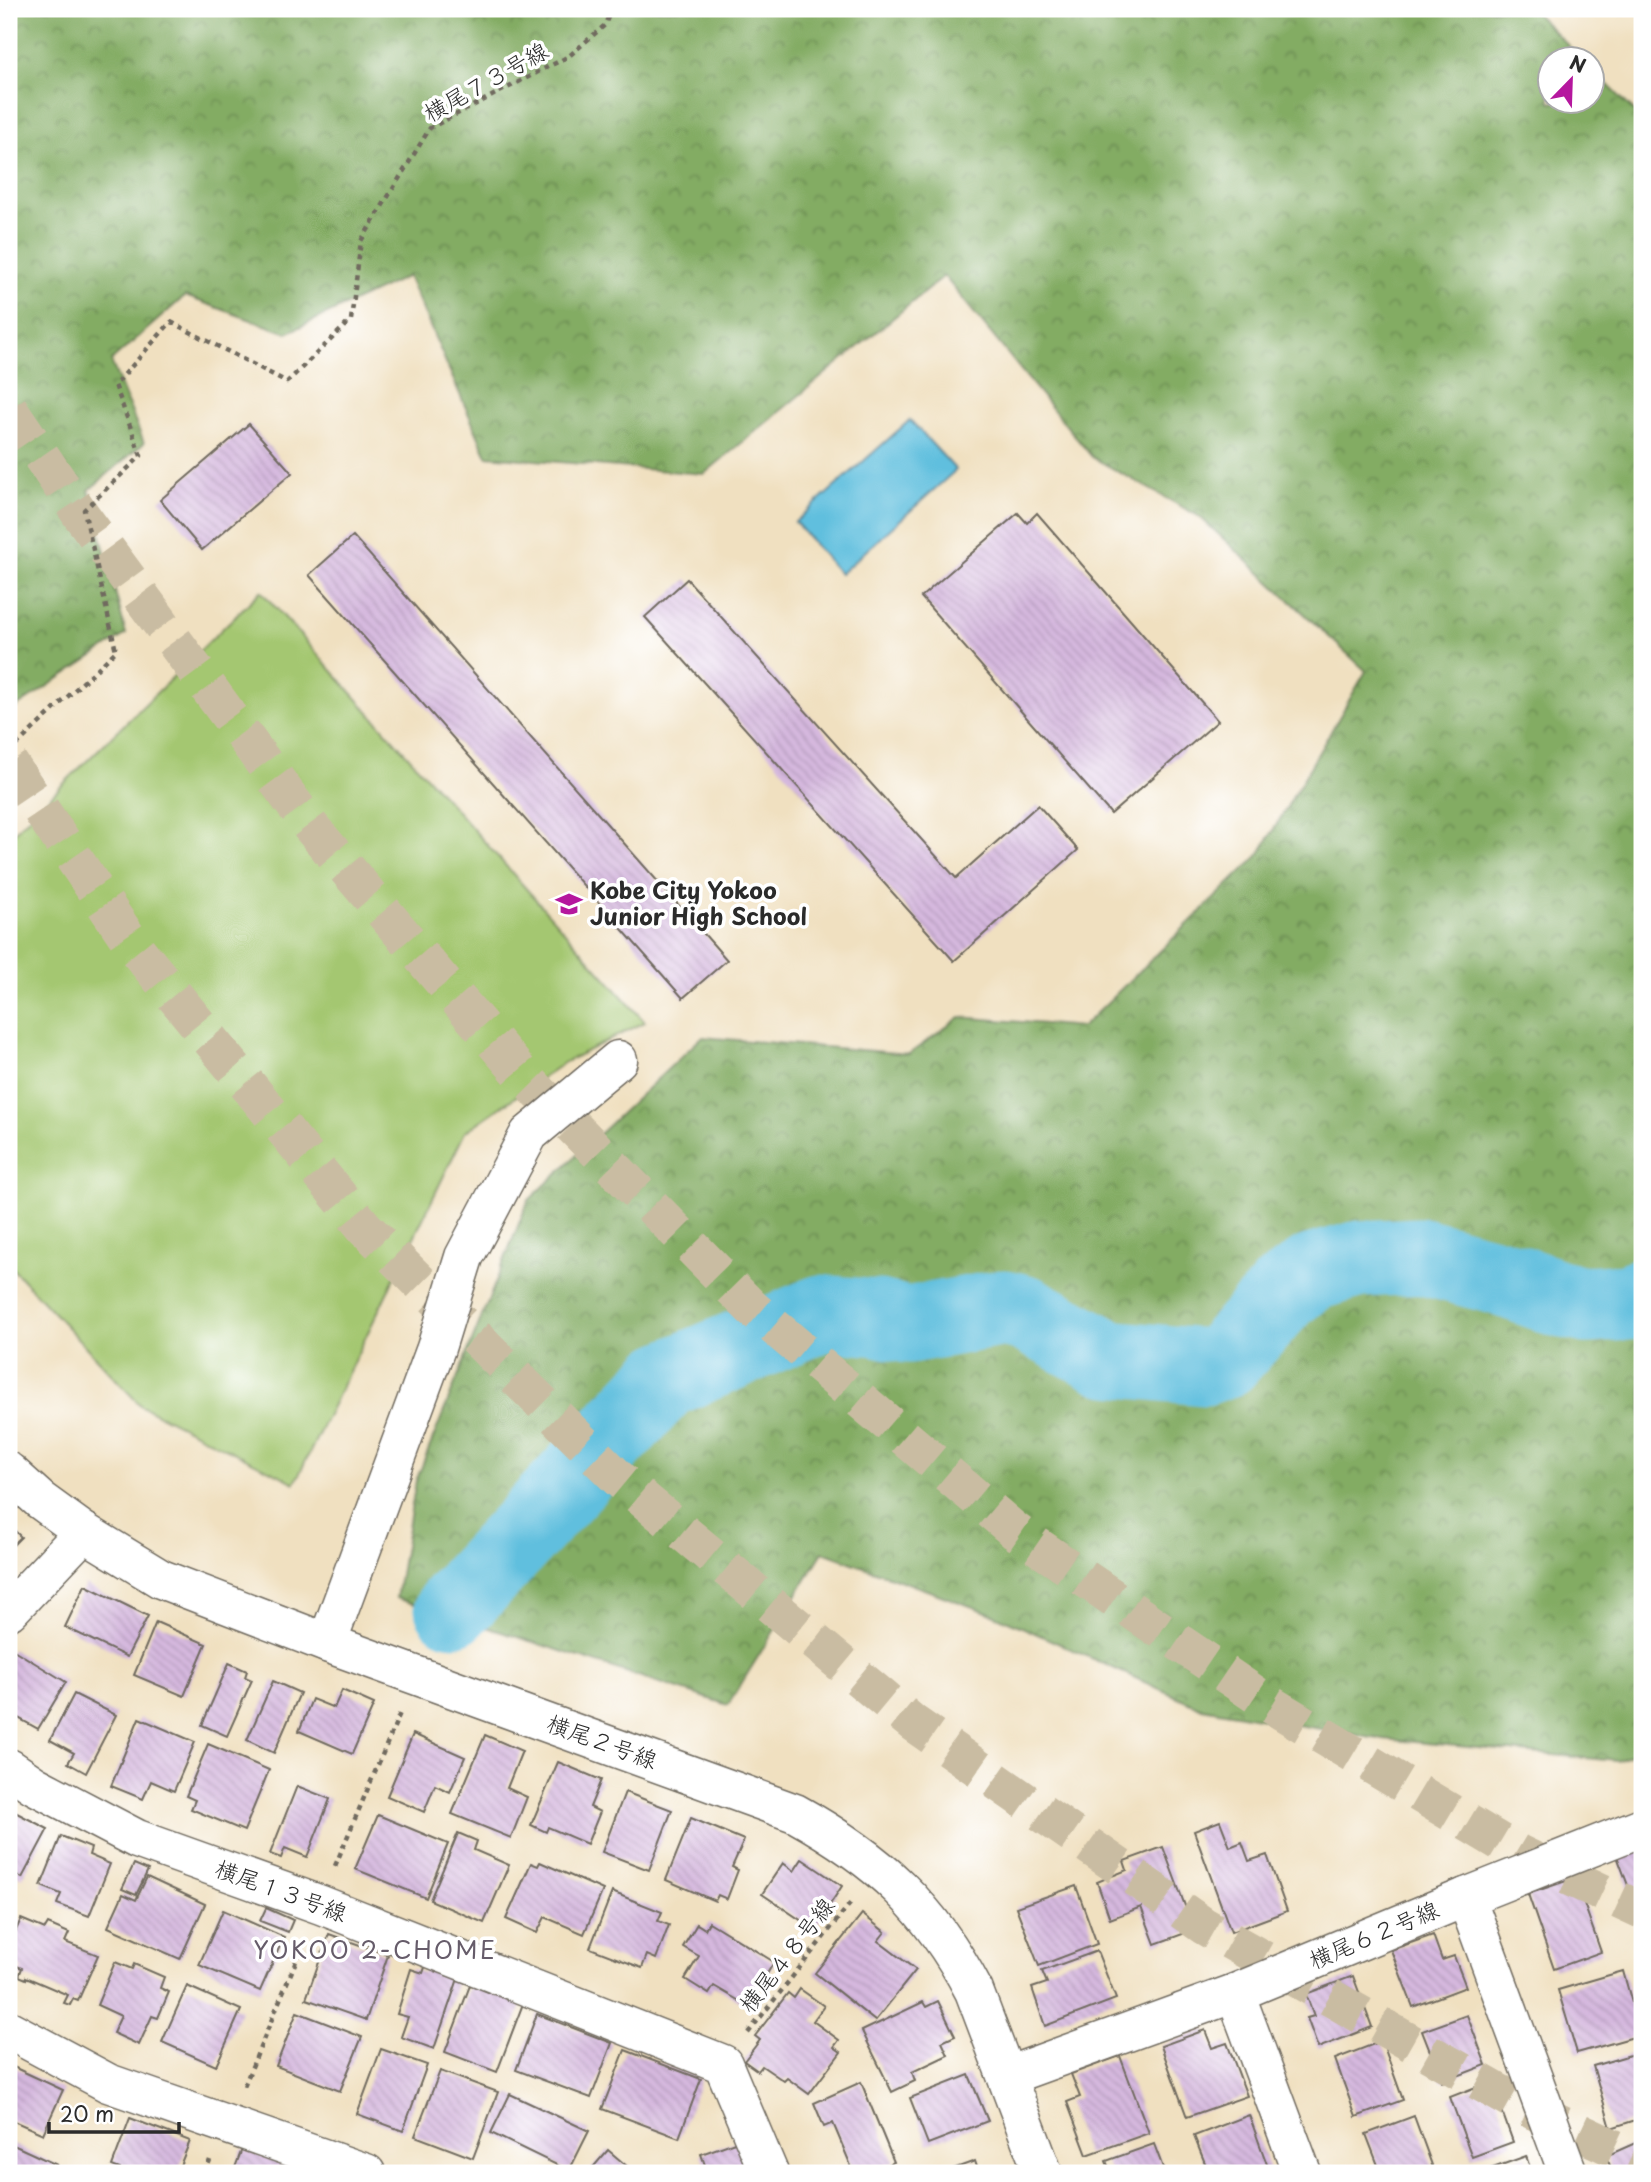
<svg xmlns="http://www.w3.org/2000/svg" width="1651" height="2182" viewBox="0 0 1651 2182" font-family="'Playpen Sans','Klee One',sans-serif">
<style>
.forest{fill:url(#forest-crowns);stroke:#576c47;stroke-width:2}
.pitch{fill:#a4c771;stroke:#68794e;stroke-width:2}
.water{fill:#60bfde;stroke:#467584;stroke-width:2}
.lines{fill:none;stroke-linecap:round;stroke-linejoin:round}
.river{stroke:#60bfde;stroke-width:77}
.building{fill:url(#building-back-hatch)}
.highway-tunnel{stroke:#c9bca2;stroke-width:38;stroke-dasharray:38 19;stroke-linecap:butt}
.minor-casing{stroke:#706a5f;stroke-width:41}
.path{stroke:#706a5f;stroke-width:4.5;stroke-dasharray:5 5;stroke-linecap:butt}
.minor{stroke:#fff;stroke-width:38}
.labels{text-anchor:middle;stroke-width:7;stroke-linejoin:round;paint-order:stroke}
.street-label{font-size:23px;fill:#2b2b2b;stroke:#fff}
.poi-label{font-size:23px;font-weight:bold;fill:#2b2b2b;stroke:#fff;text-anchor:start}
.neighbourhood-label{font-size:24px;letter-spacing:2px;fill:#665c6a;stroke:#fff}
</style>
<defs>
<pattern id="forest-crowns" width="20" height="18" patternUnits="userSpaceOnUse" patternTransform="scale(1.75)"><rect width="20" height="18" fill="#83ac63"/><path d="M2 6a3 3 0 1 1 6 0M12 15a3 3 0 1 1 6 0" fill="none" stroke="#6b8c52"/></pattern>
<pattern id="building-back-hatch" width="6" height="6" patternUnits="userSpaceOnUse" patternTransform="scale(1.75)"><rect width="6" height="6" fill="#d5b8de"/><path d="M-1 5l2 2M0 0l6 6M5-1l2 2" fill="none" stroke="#b79ebf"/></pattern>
</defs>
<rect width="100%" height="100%" fill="#fff"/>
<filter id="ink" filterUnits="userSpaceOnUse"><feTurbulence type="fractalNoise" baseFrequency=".0143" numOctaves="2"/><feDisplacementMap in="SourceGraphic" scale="14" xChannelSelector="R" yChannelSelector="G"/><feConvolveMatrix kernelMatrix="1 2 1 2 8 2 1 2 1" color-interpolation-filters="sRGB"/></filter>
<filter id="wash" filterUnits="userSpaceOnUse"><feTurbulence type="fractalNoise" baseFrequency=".00686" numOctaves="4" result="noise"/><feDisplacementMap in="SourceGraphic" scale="28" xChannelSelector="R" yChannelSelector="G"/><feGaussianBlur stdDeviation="1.57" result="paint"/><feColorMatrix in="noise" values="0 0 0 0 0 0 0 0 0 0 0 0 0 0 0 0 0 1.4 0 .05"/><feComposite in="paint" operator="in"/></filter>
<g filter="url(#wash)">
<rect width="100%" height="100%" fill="#f0e0c0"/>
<path class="forest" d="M9 9H1531L1582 59 1550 60V102H1592V69L1642 119V1750L1617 1761 1372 1738 1202 1708 995 1615 823 1552 728 1705 396 1598 416 1481 528 1201 702 1037 909 1054 960 1017 1082 1027 1259 855 1366 671 1200 517 1092 457 944 276 704 474 487 456 408 276 287 333 185 296 111 361 144 443 89 490 126 634 9 712Z"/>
<path class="pitch" d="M261 591 645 1022 565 1062 465 1132 295 1483 141 1406 9 1265V837Z"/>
<path class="water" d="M910 420 956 470 840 574 795 522Z"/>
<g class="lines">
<path class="river" d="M453 1608 665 1380 822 1313 878 1318 908 1325 1004 1308 1025 1313 1108 1358 1204 1367 1224 1360 1284 1293 1314 1272 1360 1259 1421 1256 1500 1277 1560 1299 1588 1305 1627 1302 1642 1296"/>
</g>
<g id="blocks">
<g class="building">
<path d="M249 424 292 473 202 550 160 500Z"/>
<path d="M1018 513 1027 523 1037 513 1218 721 1111 814 921 597Z"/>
<path d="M353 536 727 960 683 998 309 575Z"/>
<path d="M687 579 956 878 1038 805 1078 850 954 961 645 617Z"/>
<path d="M9 1525 21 1537 9 1549Z"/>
<path d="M85 1585 148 1616 127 1657 65 1627Z"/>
<path d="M156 1622 206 1644 184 1696 134 1675Z"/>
<path d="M12 1649 66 1682 38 1729 9 1713V1654Z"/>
<path d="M229 1663 247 1671 245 1677 252 1680 227 1736 202 1725Z"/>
<path d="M273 1681 300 1693 274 1753 247 1740Z"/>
<path d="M342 1690 374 1704 352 1754 299 1731 312 1699 334 1708Z"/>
<path d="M74 1694 116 1715 86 1773 68 1763 74 1753 50 1740Z"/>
<path d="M139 1718 195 1742 174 1791 151 1781 143 1799 111 1786Z"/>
<path d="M413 1734 465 1757 450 1792 435 1785 424 1812 387 1796Z"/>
<path d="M485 1735 522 1751 507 1788 527 1797 511 1838 452 1814Z"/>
<path d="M208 1744 269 1770 244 1831 191 1809 195 1800 186 1796Z"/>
<path d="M558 1762 601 1780 590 1807 600 1812 587 1844 548 1827 546 1832 531 1825Z"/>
<path d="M297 1786 330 1799 307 1857 285 1848 281 1858 270 1854Z"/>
<path d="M625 1792 672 1810 649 1870 602 1852Z"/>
<path d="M9 1809 48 1829 22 1878 9 1871Z"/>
<path d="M378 1815 448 1844 426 1898 355 1869Z"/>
<path d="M691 1818 744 1840 732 1867 738 1870 727 1899 718 1895 715 1901 666 1880Z"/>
<path d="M1220 1821 1230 1847 1242 1842 1249 1861 1267 1855 1287 1911 1231 1932 1194 1831Z"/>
<path d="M458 1833 477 1841 474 1850 509 1865 484 1923 430 1900Z"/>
<path d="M61 1836 91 1848 89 1855 110 1864 89 1916 57 1904 61 1894 41 1886Z"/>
<path d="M1642 1846V1910L1638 1912 1617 1856Z"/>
<path d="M1163 1847 1194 1930 1155 1944 1141 1907 1110 1919 1097 1882 1127 1870 1124 1861Z"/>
<path d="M802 1859 842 1886 814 1929 762 1894 783 1863 794 1871Z"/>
<path d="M540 1862 603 1890 584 1934 545 1917 537 1933 506 1919 531 1863 538 1866Z"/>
<path d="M134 1864 148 1870 136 1895 122 1889Z"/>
<path d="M147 1877 205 1904 180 1959 108 1927 123 1894 136 1900Z"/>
<path d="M1575 1878 1601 1952 1554 1969 1528 1894Z"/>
<path d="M1076 1886 1097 1944 1039 1966 1016 1907Z"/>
<path d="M612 1892 662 1912 658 1921 669 1925 656 1959 647 1955 642 1968 590 1948Z"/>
<path d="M266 1908 293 1920 288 1932 260 1921Z"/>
<path d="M223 1910 284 1937 260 1991 199 1965Z"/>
<path d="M862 1914 885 1932 878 1941 916 1970 875 2021 815 1973Z"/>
<path d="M21 1919 45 1929 48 1924 69 1933 65 1942 98 1955 78 2001 73 1999 70 2005 64 2003 68 1995 26 1977V1979L19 1976 22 1968 9 1963V1946Z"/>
<path d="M709 1922 774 1962 748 2006 714 1986 709 1994 685 1979 699 1956 683 1947 697 1924 705 1929Z"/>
<path d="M329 1934 388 1955 366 2020 306 1999Z"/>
<path d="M1433 1935 1442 1960 1454 1956 1466 1987 1413 2007 1391 1950Z"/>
<path d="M1097 1951 1116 1999 1045 2026 1032 1988 1047 1983 1042 1971Z"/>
<path d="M429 1956 462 1967 434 2049 401 2037 408 2017 397 2014 411 1969 423 1973Z"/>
<path d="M115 1962 132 1969 134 1964 164 1977 160 1988 169 1992 158 2018 152 2016 139 2045 113 2033 121 2016 97 2005Z"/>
<path d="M1623 1971 1641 2035 1577 2053 1558 1990Z"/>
<path d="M1353 1976 1372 2027 1318 2048 1307 2018 1314 2016 1306 1994Z"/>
<path d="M472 1980 524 2001 497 2072 445 2052Z"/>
<path d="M187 1986 241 2010 216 2066 162 2042Z"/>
<path d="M800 1989 824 2006 813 2021 839 2040 834 2047 841 2052 809 2094 787 2078 784 2081 762 2066 758 2071 744 2061 760 2040 755 2036 788 1993 794 1998Z"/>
<path d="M938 2001 955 2036 942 2042 948 2055 912 2072 915 2081 892 2092 862 2031 923 2002 926 2007Z"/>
<path d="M297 2012 362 2037 340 2091 276 2066Z"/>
<path d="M537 2014 612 2043 591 2098 516 2070Z"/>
<path d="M1467 2015 1486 2065 1442 2082 1422 2031Z"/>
<path d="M1205 2030 1212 2048 1227 2043 1247 2096 1187 2117 1161 2046Z"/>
<path d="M1382 2041 1403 2100 1356 2117 1335 2059Z"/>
<path d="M381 2049 427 2065 403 2131 357 2114Z"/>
<path d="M625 2050 701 2079 679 2138 602 2109Z"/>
<path d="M1637 2053 1642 2071V2118L1611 2128 1593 2066Z"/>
<path d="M1120 2056 1149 2133 1087 2155 1067 2102 1080 2097 1071 2074Z"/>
<path d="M9 2065 63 2090 43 2134 9 2119Z"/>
<path d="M440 2071 498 2092 473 2158 415 2136Z"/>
<path d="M969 2075 988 2121 928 2144 910 2098Z"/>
<path d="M1491 2081 1513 2142 1472 2157 1450 2097Z"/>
<path d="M861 2082 894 2162 868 2173H854L833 2123 824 2127 814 2103Z"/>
<path d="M510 2094 589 2131 569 2171 491 2133Z"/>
<path d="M1249 2115 1269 2170 1260 2173H1209L1194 2136Z"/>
<path d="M1414 2116 1433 2168 1421 2173H1381L1366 2134Z"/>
<path d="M130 2118 190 2141 177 2173H130L112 2166Z"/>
<path d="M743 2139 756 2173H708L701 2154Z"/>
<path d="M1642 2140V2173H1613L1606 2156Z"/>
<path d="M9 2143 57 2165 53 2173H9Z"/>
<path d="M1154 2144 1165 2173H1111L1106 2161Z"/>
<path d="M242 2149 299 2170 297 2173H233Z"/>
<path d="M608 2150 635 2173H588Z"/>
<path d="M1526 2156 1532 2173H1479Z"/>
<path d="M975 2161 979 2173H942Z"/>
</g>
</g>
</g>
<g filter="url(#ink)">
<use href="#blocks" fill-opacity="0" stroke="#706a5f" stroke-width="2"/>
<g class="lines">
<g class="highway-tunnel">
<path d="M9 409 81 515 311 827 524 1077 752 1308 1015 1531 1268 1703 1520 1854 1642 1911"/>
<path d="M9 763 132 944 365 1228 619 1479 913 1723 1204 1926 1519 2104 1642 2161"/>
</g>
<g class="minor-casing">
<g id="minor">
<path d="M9 1472 40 1500 84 1532 161 1579 327 1643 795 1813C878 1859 930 1906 974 1991L1043 2173"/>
<path d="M9 1611 84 1532"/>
<path d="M327 1643 436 1348 464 1257 529 1134 618 1060"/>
<path d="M9 1768 34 1785 137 1839 321 1905 723 2064 769 2173"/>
<path d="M1466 1897 1642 1827"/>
<path d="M1235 1993 1302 2173"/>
<path d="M9 2030 108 2083 366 2173"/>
<path d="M1007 2076 1235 1993 1466 1897 1568 2173"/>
</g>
</g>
<g class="path">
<path d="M9 752 116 651 84 510 141 456 115 385 171 322 287 382 351 320 361 241 430 128 569 56 605 25 611 9"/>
<path d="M335 1866 400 1713"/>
<path d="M748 2033 853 1900"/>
<path d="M244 2086 304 1942"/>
<path d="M205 2173 210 2160"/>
</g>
<use href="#minor" class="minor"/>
</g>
</g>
<defs>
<g id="school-bare" transform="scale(2.1)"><path d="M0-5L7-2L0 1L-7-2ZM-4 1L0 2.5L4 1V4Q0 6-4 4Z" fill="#b5179e" stroke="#fff" stroke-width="2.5" paint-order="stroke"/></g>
</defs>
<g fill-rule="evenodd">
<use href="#school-bare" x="569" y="904"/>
</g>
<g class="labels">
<g class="street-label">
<text transform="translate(486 82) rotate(-29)" y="8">横尾７３号線</text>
<text transform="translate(602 1742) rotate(20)" y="8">横尾２号線</text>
<text transform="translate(281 1891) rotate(20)" y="8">横尾１３号線</text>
<text transform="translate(1374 1935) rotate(-23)" y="8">横尾６２号線</text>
<text transform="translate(787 1955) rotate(-52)" y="8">横尾４８号線</text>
</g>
<g class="poi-label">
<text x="590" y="899">Kobe City Yokoo<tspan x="590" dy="26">Junior High School</tspan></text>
</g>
<g class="neighbourhood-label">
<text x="375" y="1959">YOKOO 2-CHOME</text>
</g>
</g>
<rect width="1651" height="2182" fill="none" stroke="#fff" stroke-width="35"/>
<g transform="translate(1571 80) rotate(23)"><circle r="33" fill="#ffffff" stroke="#aaaaaa" stroke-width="2"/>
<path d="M0-5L12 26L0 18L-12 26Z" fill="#b5179e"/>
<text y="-10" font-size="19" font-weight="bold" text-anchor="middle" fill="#2b2b2b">N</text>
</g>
<path d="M49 2122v10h130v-10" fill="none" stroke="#2b2b2b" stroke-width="3.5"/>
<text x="60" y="2122" font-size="21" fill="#2b2b2b" stroke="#ffffff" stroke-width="5" paint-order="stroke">20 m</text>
</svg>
